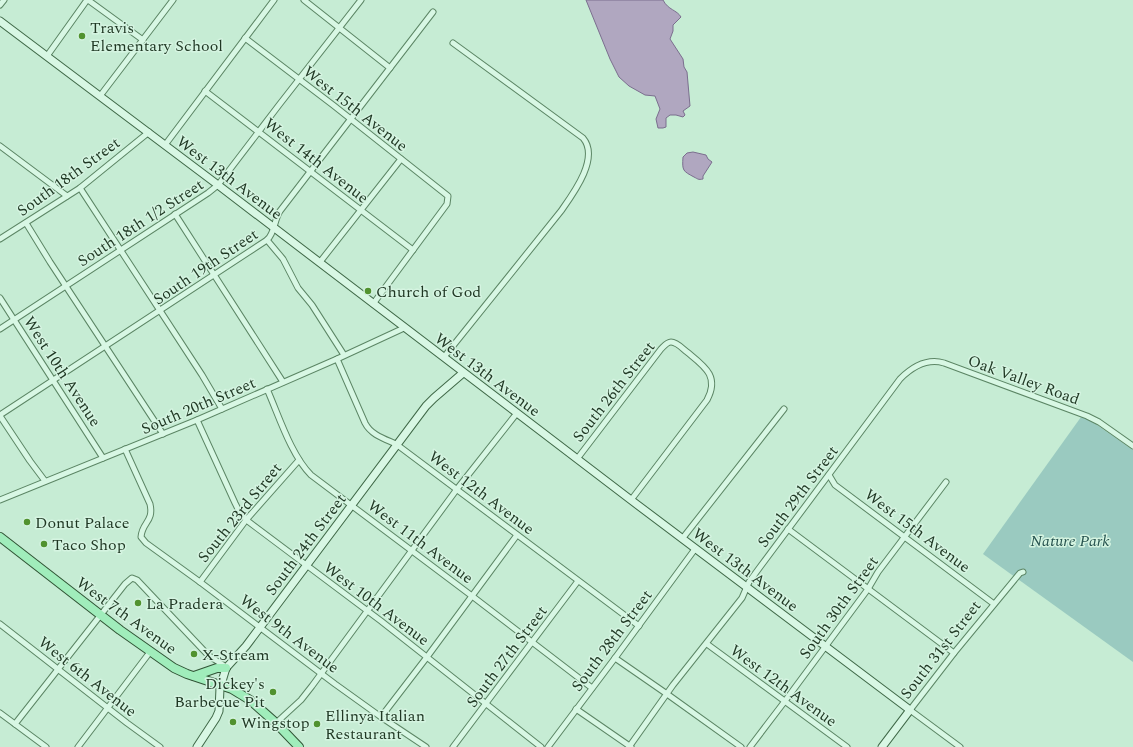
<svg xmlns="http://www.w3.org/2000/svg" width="1133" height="747" viewBox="0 0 1133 747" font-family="Spectral,serif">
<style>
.green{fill:#9acac0}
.water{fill:#b0a7c0;stroke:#7b6e8e}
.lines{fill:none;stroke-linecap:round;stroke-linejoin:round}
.street-casing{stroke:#5c8665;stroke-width:7}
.secondary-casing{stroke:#3f6847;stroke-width:9}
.primary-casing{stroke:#305435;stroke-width:10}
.street{stroke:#d8f7e4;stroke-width:5}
.secondary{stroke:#d8f7e4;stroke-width:7}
.primary{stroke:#a0edbb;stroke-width:8}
.poi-dot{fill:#51922f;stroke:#d5f4e1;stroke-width:1.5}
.labels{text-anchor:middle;stroke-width:3;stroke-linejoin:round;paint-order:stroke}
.poi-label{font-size:16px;fill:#1f3723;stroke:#d5f4e1;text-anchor:start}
.street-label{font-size:16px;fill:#1f3723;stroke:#d5f4e1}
.park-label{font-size:16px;font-style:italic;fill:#27534f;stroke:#d5f4e1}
</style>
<rect width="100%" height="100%" fill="#c6ecd4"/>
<path class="green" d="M1081 417 1090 420 1133 450V662L983 554Z"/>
<g class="water">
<path d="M586 0H663C668 10 677 10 681 17L673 25V31L670 39 683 59 684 67 687 72 690 106 683 111 685 115 683 117 676 115H670L666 118V127L663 128H658L656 119 660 109 655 96 645 95 629 86 619 77 610 59Z"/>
<path d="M693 152 706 155 708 159 712 162 703 176V179C698 180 698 179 694 177 683 171 682 171 683 157L687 153Z"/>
</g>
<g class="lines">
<g class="street-casing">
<g id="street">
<path d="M88 0 143 40"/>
<path d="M304 0 390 68"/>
<path d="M0 5 4 0"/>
<path d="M245 38 333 105 448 196 447 204 373 304"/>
<path d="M47 56 87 0"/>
<path d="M205 91 413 250"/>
<path d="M100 96 173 0"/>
<path d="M165 145 274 0"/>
<path d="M0 146 67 196"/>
<path d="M80 188 202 375 222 409"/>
<path d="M175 214 283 382"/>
<path d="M26 223 50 262 163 434"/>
<path d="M0 239 80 188 149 132"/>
<path d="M267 240 283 259 298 288 312 305 344 355"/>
<path d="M320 262 401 159"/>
<path d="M0 298 103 458"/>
<path d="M0 329 208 193 218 185 279 105 361 0"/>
<path d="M444 357 561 211C573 194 600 158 583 138L453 43"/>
<path d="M337 359 365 423C371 435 385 439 396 444L639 626"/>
<path d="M267 389C279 416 291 455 311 475L472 596 592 688"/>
<path d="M0 415 267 240C275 233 274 220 280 211L433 12"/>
<path d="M0 416 30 461 45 481"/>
<path d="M197 420 235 503 239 511 249 522 381 621 541 747"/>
<path d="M125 449 150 504C154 522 142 522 141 537L146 543 200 582 335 684 381 717 426 747"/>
<path d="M577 459 661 349C664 346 667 342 671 342 677 342 683 349 687 352 704 366 720 376 707 400L631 500"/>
<path d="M829 475 835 485 994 604"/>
<path d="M0 500 197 420 337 359 404 328"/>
<path d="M788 529 954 653"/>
<path d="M682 539 784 409"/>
<path d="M200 582 246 520 299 460"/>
<path d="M0 624 127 723 160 747"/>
<path d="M707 644 847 747"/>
<path d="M615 658 667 694 741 747"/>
<path d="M576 709 631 747"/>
<path d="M0 713 46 747"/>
<path d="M381 717 427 657 517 535"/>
<path d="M276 723 301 700 312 686 457 489 517 413"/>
<path d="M15 724 125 584 132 578 137 580 208 655 226 667"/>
<path d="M78 747 150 652"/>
<path d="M453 747 578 581"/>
<path d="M548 747 615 658 695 549"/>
<path d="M629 747 673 685 742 598 749 582 760 567 900 379C912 367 927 358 944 363L1087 416 1099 422 1133 446"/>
<path d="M750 747 785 701 868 589 878 572 946 482"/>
<path d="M960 747 910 710 954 653 1020 573 1023 572"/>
</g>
</g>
<g class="secondary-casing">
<g id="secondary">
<path d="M0 21 218 185 631 500 910 710 882 747"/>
<path d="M197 747 216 718 219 711 220 688 226 668 246 646 426 406 434 398 463 373"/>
</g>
</g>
<g class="primary-casing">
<g id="primary">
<path d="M0 537 120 630 174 668 187 674 232 689 250 700 276 723 299 747"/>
<path d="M194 676 217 668H226"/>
</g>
</g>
<use href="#street" class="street"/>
<use href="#secondary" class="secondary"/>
<use href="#primary" class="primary"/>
</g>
<g class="poi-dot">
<circle cx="82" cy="36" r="4"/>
<circle cx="368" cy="291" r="4"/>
<circle cx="27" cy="522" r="4"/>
<circle cx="44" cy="544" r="4"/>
<circle cx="138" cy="603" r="4"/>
<circle cx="194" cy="654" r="4"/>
<circle cx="273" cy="692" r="4"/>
<circle cx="233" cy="722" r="4"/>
<circle cx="317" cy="724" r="4"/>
</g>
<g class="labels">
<g class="poi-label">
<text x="90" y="33">Travis<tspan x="90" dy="18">Elementary School</tspan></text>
<text x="376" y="297">Church of God</text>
<text x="35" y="528">Donut Palace</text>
<text x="52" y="550">Taco Shop</text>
<text x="146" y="609">La Pradera</text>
<text x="202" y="660">X-Stream</text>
<text x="265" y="689" text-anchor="end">Dickey's<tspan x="265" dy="18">Barbecue Pit</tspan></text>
<text x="325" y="721">Ellinya Italian<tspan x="325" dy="18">Restaurant</tspan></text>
<text x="241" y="728">Wingstop</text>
</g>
<g class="street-label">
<text transform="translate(356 108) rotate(38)" y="6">West 15th Avenue</text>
<text transform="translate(317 160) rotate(38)" y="6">West 14th Avenue</text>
<text transform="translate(68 176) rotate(-36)" y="6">South 18th Street</text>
<text transform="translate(230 177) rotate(37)" y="6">West 13th Avenue</text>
<text transform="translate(140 222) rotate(-33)" y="6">South 18th 1/2 Street</text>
<text transform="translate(205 266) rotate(-34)" y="6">South 19th Street</text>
<text transform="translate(63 371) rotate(57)" y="6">West 10th Avenue</text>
<text transform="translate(488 374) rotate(37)" y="6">West 13th Avenue</text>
<text transform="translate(1024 379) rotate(20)" y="6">Oak Valley Road</text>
<text transform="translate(613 391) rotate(-52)" y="6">South 26th Street</text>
<text transform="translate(198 405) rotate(-23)" y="6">South 20th Street</text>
<text transform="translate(482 492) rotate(37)" y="6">West 12th Avenue</text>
<text transform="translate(797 496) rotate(-53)" y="6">South 29th Street</text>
<text transform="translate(239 512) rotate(-51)" y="6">South 23rd Street</text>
<text transform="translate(918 530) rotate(37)" y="6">West 15th Avenue</text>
<text transform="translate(421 541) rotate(37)" y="6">West 11th Avenue</text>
<text transform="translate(305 544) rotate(-53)" y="6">South 24th Street</text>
<text transform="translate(746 569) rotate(37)" y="6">West 13th Avenue</text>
<text transform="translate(377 603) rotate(37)" y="6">West 10th Avenue</text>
<text transform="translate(838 607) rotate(-54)" y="6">South 30th Street</text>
<text transform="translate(127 615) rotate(36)" y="6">West 7th Avenue</text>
<text transform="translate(290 633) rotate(37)" y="6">West 9th Avenue</text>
<text transform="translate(611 640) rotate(-53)" y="6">South 28th Street</text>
<text transform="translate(940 649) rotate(-52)" y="6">South 31st Street</text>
<text transform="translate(506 656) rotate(-53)" y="6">South 27th Street</text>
<text transform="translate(88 676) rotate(38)" y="6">West 6th Avenue</text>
<text transform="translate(784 685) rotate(36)" y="6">West 12th Avenue</text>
</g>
<g class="park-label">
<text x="1070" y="546">Nature Park</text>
</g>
</g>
</svg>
